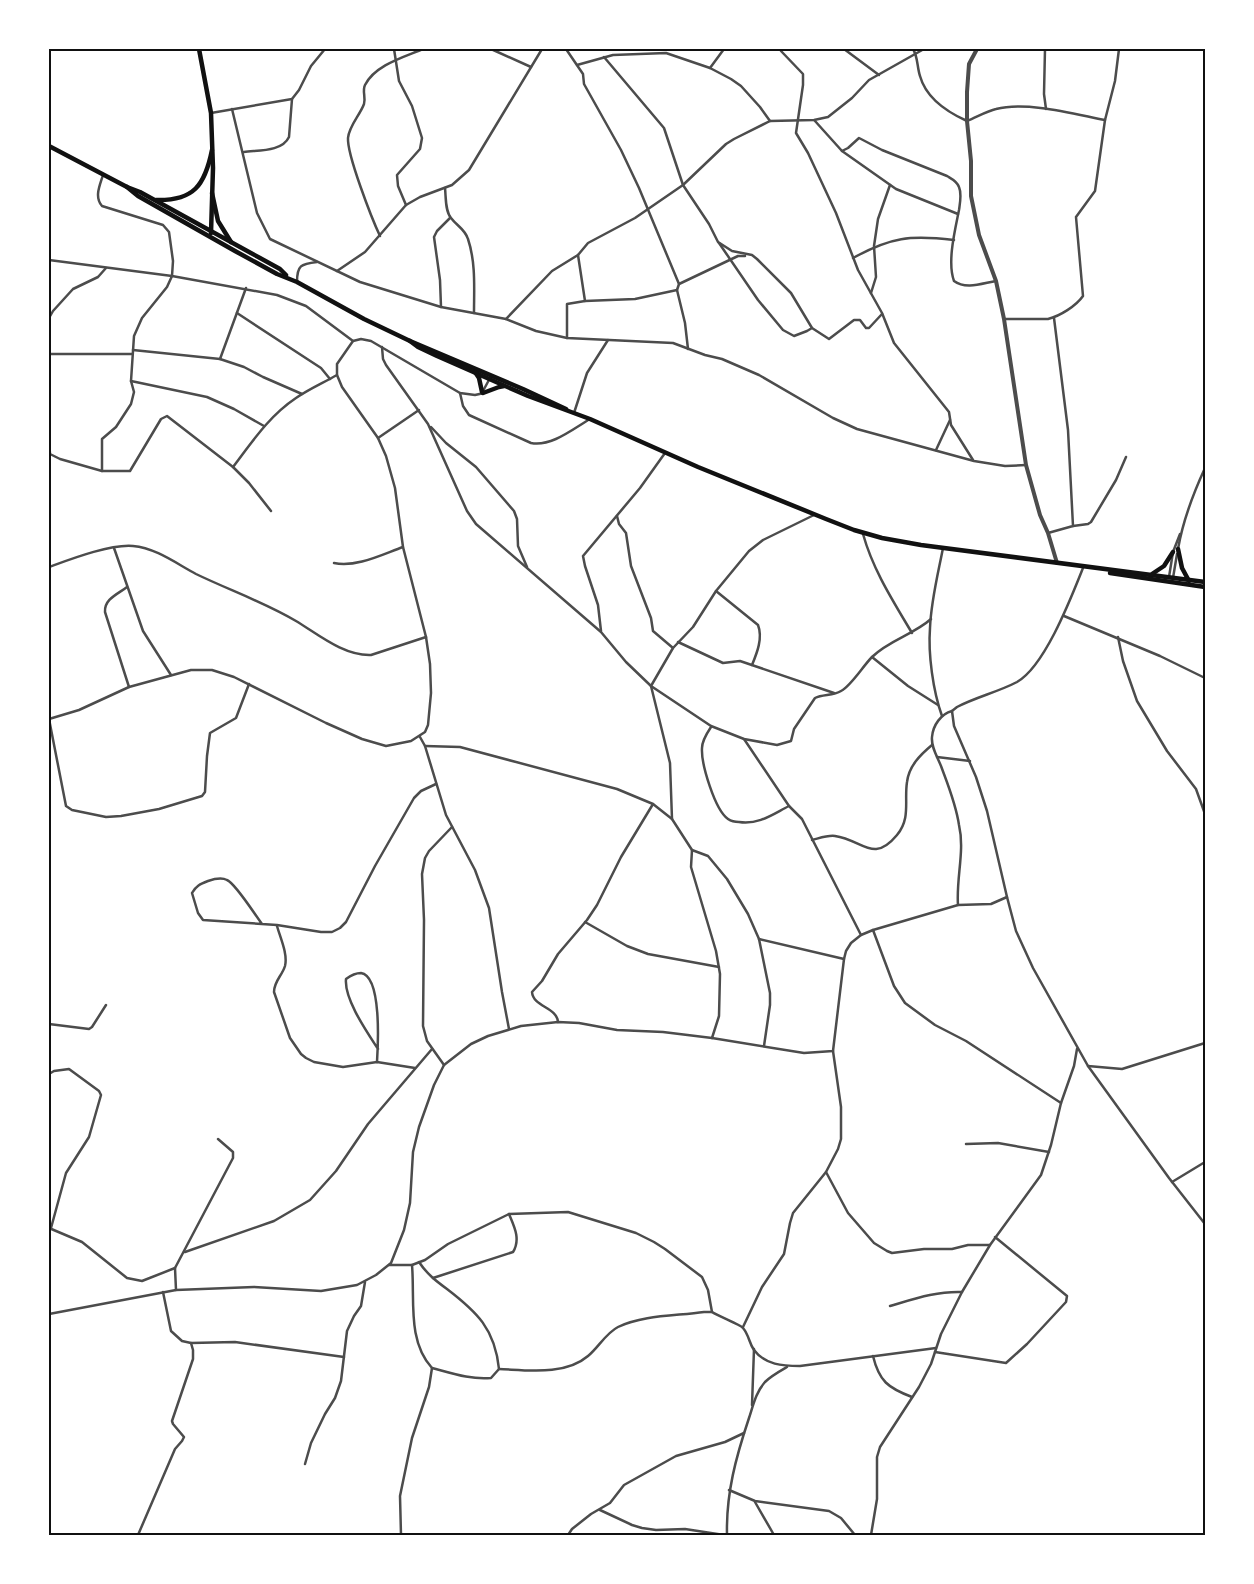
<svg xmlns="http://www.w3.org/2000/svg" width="1254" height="1584" viewBox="0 0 1254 1584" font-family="Mulish,sans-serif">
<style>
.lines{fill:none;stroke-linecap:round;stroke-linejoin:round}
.minor{stroke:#4c4c4c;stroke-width:2.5}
.tertiary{stroke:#4c4c4c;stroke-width:4}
.primary{stroke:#111;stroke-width:4.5}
.trunk{stroke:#111;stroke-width:4.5}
.neatline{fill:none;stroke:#111;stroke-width:2}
</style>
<rect width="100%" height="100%" fill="#fff"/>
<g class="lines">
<g class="minor">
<path d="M394 49 399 81 412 106 422 138 420 149 397 175 398 186 406 205"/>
<path d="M491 49 531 67"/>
<path d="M566 49 583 74 584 84 621 150 639 188 679 284 677 290 685 323 688 349"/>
<path d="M781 49V51L803 74V85L796 133 808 153 836 213 858 270 882 313 894 343 949 412 951 425 973 460"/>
<path d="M844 49 879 75"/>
<path d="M913 49C918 57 917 67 920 76 926 98 947 112 967 121 977 117 987 111 996 109 1027 101 1074 114 1105 120"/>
<path d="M1045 49 1044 94 1046 109"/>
<path d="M604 57 664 128 683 185 709 224 718 242 732 251 752 255 757 259 791 293 812 328 829 339 854 320H860L866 328H869L882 314"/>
<path d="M577 65 613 55 666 53 710 68 731 79 741 86 760 107 770 121"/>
<path d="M710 68 724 49"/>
<path d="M232 109 257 213 270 239 360 282 441 307 506 319 552 271 578 255 588 243 635 218 683 185 726 144 734 139 770 121 814 120 828 117 852 98 869 80 924 49"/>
<path d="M211 113 292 99 299 90 311 66 325 49"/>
<path d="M815 121 842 151 848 148 859 138 861 139 882 150 947 176C952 179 957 181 959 187 962 194 960 203 959 210 955 230 947 262 954 281 966 290 983 283 996 281"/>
<path d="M842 151 896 189 958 214"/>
<path d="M244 152C258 150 282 152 289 137L292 99"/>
<path d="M445 188C446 197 445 211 451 218 457 226 465 229 468 239 476 263 474 289 474 313"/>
<path d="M380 236C372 219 347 155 348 138 349 126 360 115 364 104 366 97 362 91 365 85 375 65 404 57 423 49"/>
<path d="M719 243 758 300 783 330 794 336 807 331 812 328"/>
<path d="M578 255 585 301"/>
<path d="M853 258C891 237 910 235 954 240"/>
<path d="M49 260 172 276 277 295 306 306 353 341"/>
<path d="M337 271 365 252 406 205 420 197 452 185 469 170 542 49"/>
<path d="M297 282C297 265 301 264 317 262"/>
<path d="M679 284 738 256H745"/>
<path d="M871 293 876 277 874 246 878 219 890 185"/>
<path d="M441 307 440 280 434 237 437 231 450 218"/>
<path d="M237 313 321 368 330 379"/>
<path d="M506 319 536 331 567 338 673 343 705 355 722 359 759 375 833 418 857 429 974 461 1005 466 1026 465"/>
<path d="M1004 319H1048C1060 316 1076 306 1083 296L1076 217 1095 191 1105 120 1115 81 1119 49"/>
<path d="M49 324V318L53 311 73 289 98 277 106 268"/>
<path d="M567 338V304L585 301 635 299 677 290"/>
<path d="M382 347 383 359 386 365 428 424 467 511 476 524 601 632 626 662 651 686 711 726 744 739 777 745 791 741 794 729 815 698C823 694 833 696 841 691 851 686 863 666 872 657 889 640 913 635 931 619"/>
<path d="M133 350 220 359 244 367 263 377 302 394"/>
<path d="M49 354H132"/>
<path d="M220 359 246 288"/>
<path d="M131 381 207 397 234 409 264 426"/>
<path d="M483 391 490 378"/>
<path d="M460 393 463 406 469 415 531 443C551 447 573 429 590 419"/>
<path d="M574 413 587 373 608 340"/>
<path d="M431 427 446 443 476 467 514 511 517 519 518 546 527 567"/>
<path d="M378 438 419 410"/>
<path d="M49 440 50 454 60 459 102 471H130L161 419 167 416 233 467 249 483 271 511"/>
<path d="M936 450 950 420"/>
<path d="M233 467C252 442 269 416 296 398 309 389 323 383 337 375"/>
<path d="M102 471V439L116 427 131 404 134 392 131 381 134 336 142 318 167 287 172 276 173 261 169 232 163 225 102 206C94 197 100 185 103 175"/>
<path d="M617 516 619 524 626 533 631 566 651 618 653 631 673 648"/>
<path d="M1073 526 1088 524 1091 522 1116 480 1126 457"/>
<path d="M1048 533 1073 526 1068 430 1054 318"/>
<path d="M863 534C873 570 893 601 912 633"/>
<path d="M114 548 143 631 171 675"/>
<path d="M1178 549C1183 520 1193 494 1205 468"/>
<path d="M334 563C356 568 383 554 403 547"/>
<path d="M49 567C71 559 110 544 133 546 156 548 177 564 196 574 229 590 264 602 296 621 319 635 344 656 371 655L426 637"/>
<path d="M1083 568C1071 598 1045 666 1017 682 998 692 976 697 957 707L952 711 954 726 976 777 987 811 1007 897 1016 931 1033 968 1088 1066 1169 1178 1205 1224"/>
<path d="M1169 577 1173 552 1180 534"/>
<path d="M1173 578 1177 554"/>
<path d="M127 587C118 594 104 599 105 612L129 687"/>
<path d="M716 591 758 625C763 638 757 653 752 665"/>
<path d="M1064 616 1160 656 1205 678"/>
<path d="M601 631 598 605 585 566 583 556 640 488 665 453"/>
<path d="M1118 637 1123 661 1137 701 1167 751 1196 789 1205 814"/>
<path d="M678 642 723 663 740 661 834 693"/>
<path d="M872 657 908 686 938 705"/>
<path d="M952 711C941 714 933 725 932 737 931 747 937 756 941 766 948 785 956 804 959 825 965 851 956 878 958 905"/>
<path d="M942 716C933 691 928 654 930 628 931 601 938 574 943 548"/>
<path d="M49 719 79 710 129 687 191 670H212L234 677 326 723 362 739 386 746 411 741 425 732 428 725 431 693 430 664 426 637 403 547 395 488 386 456 378 438 342 387 337 375V364L353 341 361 339 371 341 460 393 475 395 484 393"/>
<path d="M49 719 66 806 72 810 106 817 121 816 159 809 202 796 205 792 207 756 210 733 236 718 249 684"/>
<path d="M711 727C707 733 702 741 702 748 701 764 715 810 728 819 731 821 736 822 739 822 759 825 773 814 789 806"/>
<path d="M420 737 425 746 446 815 475 870 489 908 502 992 509 1029"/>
<path d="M744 739 789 806 802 819 861 935"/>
<path d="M425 746 460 747 617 789 653 804 672 819 692 850 708 856 727 879 748 914 759 939 770 993V1005L764 1046"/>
<path d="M937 757 970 761"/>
<path d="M672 819 670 763 651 686 673 648 693 627 716 591 749 551 763 540 814 515"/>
<path d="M812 840C820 838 828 835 835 836 863 840 873 864 897 835 911 818 904 801 907 782 909 766 920 755 932 745"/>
<path d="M692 850 691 867 716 951 720 974 719 1016 712 1038"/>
<path d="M585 922 627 946 648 954 719 967"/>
<path d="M262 924C255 915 236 884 227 880 221 877 214 879 208 881 200 884 196 886 192 893L198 913 203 920 277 925 321 932H332L340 928 346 922 375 866 414 798 421 791 436 784"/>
<path d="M277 926C280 937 288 954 285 966 282 976 274 981 274 992L290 1038 301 1054 306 1058 314 1062 343 1067 377 1062 415 1068"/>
<path d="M873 930 894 986 905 1003 935 1025 966 1041 1061 1103"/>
<path d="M759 939 844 959"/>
<path d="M558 1022C557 1007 533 1007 532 992L542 981 558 954 587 920 597 905 621 857 653 804"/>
<path d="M49 1024 89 1029 92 1027 106 1005"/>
<path d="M377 1062C378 1046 382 976 361 973 356 973 350 976 346 979 344 999 367 1032 378 1049"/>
<path d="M444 1065 427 1041 423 1026 424 920 422 874 425 858 429 851 452 827"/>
<path d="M1088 1066 1122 1069 1205 1043"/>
<path d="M49 1074 54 1071 69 1069 99 1091 101 1095 89 1137 66 1173 51 1228"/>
<path d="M966 1144 998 1143 1049 1152"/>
<path d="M826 1172 848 1213 874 1243 887 1251 892 1253 924 1249H952L968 1245H990"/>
<path d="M1172 1182 1205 1162"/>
<path d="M49 1228 82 1242 127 1278 142 1281 175 1268"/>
<path d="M185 1252 274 1221 310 1200 336 1171 368 1124 432 1049"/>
<path d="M419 1262C427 1274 436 1281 447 1289 477 1312 495 1329 499 1369L491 1378C471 1380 451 1373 432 1368"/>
<path d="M389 1265H412L425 1260 448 1244 509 1214 568 1212 636 1233 654 1242 665 1249 702 1277 708 1290 712 1312C718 1316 741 1325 743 1328 749 1335 749 1343 754 1350 765 1365 783 1366 800 1366L936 1348"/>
<path d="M433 1278 513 1252C521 1239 514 1226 509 1214"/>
<path d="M176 1290 175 1268 233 1158V1152L218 1139"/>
<path d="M163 1292 171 1331 182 1341 191 1343 235 1342 344 1357"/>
<path d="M890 1306C914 1299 937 1291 962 1292"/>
<path d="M49 1314 176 1290 254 1287 321 1291 357 1285 376 1275 391 1263 404 1230 410 1203 413 1152 419 1127 434 1085 444 1065 471 1044 488 1036 521 1026 558 1022 579 1023 617 1030 663 1032 712 1038 804 1053 833 1051 844 959 846 951 851 943 861 935 873 930 958 905 991 904 1007 897"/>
<path d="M743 1327 762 1287 784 1254 790 1223 793 1213 826 1172 838 1149 841 1139V1107L833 1051"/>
<path d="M935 1352 1006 1363 1027 1344 1066 1302 1067 1296 995 1237"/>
<path d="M873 1356C879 1381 888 1388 912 1397"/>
<path d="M499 1369C526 1370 565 1376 588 1356 598 1348 606 1333 618 1327 643 1315 676 1316 704 1312H712"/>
<path d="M752 1405 754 1349"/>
<path d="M305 1464 311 1443 325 1414 335 1398 341 1381 347 1331 354 1316 361 1306 365 1282"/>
<path d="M729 1490 755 1501 829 1511 841 1518 855 1535"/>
<path d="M755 1502 774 1535"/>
<path d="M600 1510 632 1525 642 1528 656 1530 685 1529 724 1535"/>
<path d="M138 1535 175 1449 182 1441 184 1437 173 1424 172 1421 193 1359V1350L191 1343"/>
<path d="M401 1535 400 1496 412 1438 429 1387 432 1368C407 1341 415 1299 412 1265"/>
<path d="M568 1535 572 1529 591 1514 610 1503 624 1485 676 1456 725 1442 744 1433"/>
<path d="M727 1535C726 1493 736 1457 749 1418 753 1406 756 1392 765 1382 771 1376 780 1371 787 1367"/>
<path d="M871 1535 877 1499V1457L880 1447 919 1387 931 1364 941 1334 962 1292 990 1245 1041 1175 1051 1145 1061 1103 1074 1066 1077 1049"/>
</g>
<path class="tertiary" d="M977 49 969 64 967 92V121L971 161V196L979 235 996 281 1004 319 1026 465 1040 515 1048 533 1057 563"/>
<path class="primary" d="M199 49 211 113 213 168 211 233"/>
<g class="trunk">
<path d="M49 146 127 187 140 192 280 269 286 275"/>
<path d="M127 187 138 196 235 251 277 274 297 282 364 319 410 341 523 389 566 409"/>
<path d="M212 193 218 221 231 242"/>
<path d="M156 200C194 201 205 185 212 150"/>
<path d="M410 341 418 347 437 356 528 396 590 419 698 467 826 519 854 530 882 538 921 545 1205 582"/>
<path d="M475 372 479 378 482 392"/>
<path d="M483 393 499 387 504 386"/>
<path d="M1178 549 1182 568 1189 581"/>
<path d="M1110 573 1205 587"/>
<path d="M1152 574 1164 566 1173 552"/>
</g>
</g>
<rect width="1254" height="1584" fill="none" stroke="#ffffff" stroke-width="100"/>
<rect x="50" y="50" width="1154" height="1484" class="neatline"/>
</svg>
